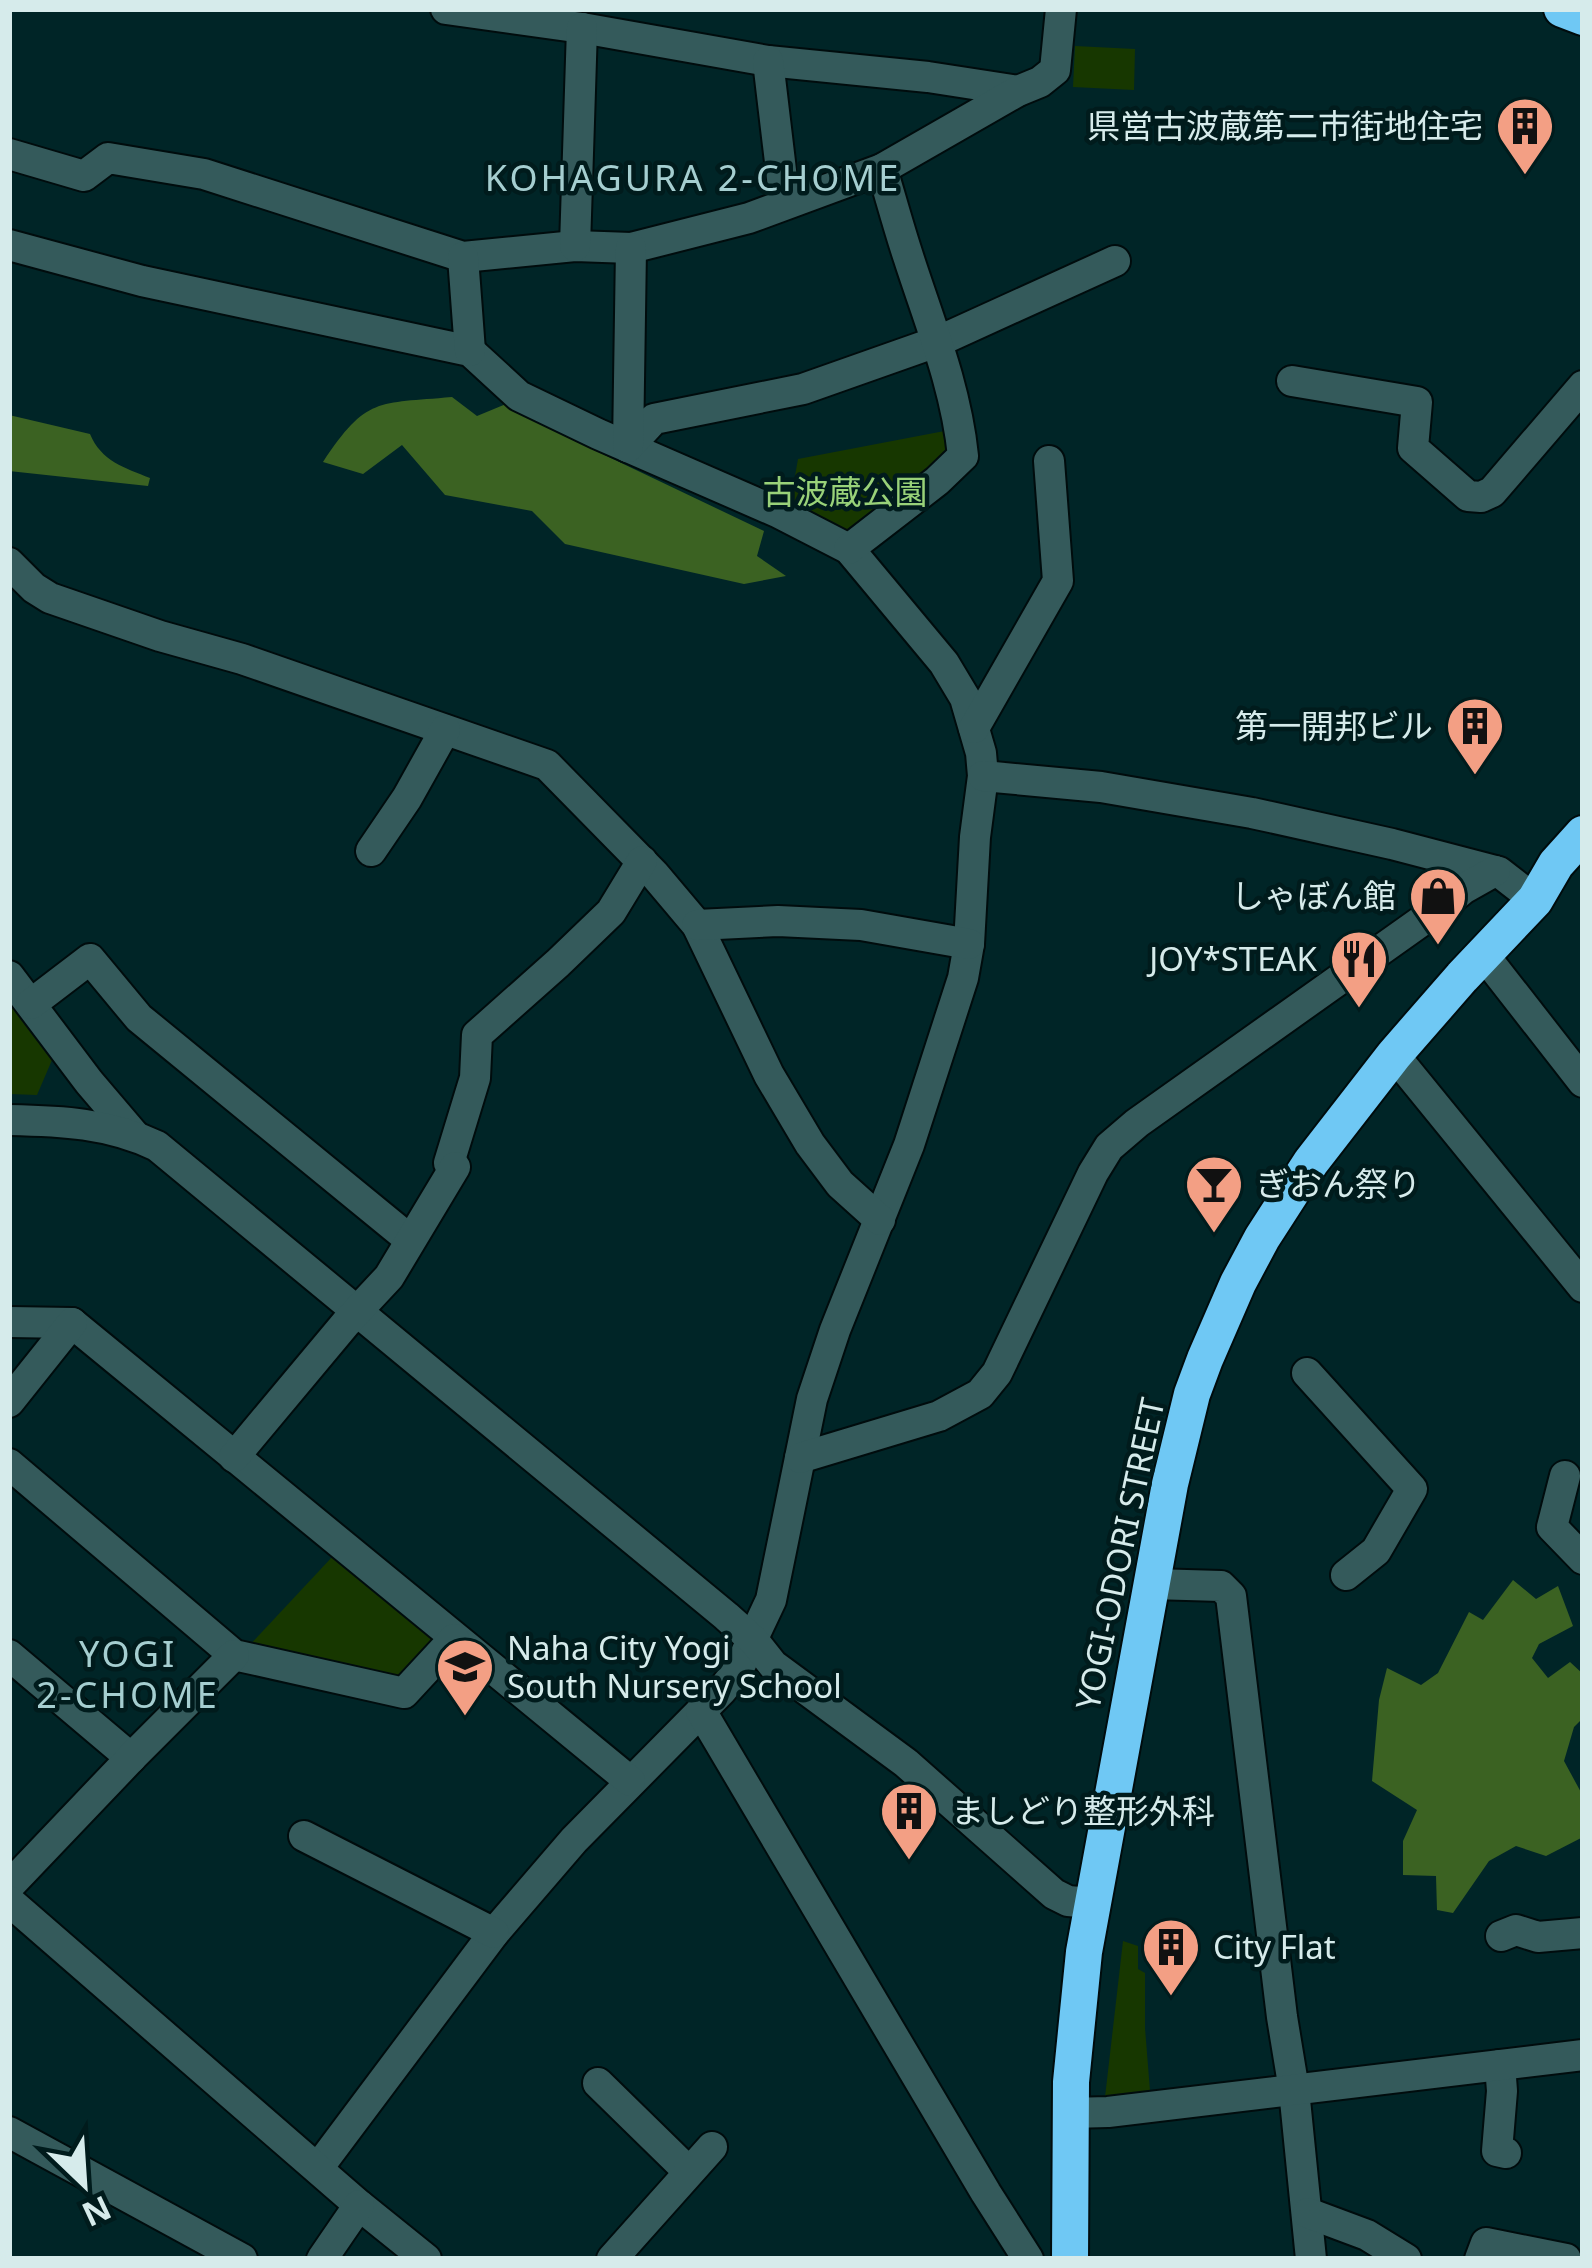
<svg xmlns="http://www.w3.org/2000/svg" width="1592" height="2268" viewBox="0 0 1592 2268" font-family="'Noto Sans','Noto Sans JP',sans-serif">
<style>
.green{fill:#173700}
.forest{fill:#3b6222}
.lines{fill:none;stroke-linecap:round;stroke-linejoin:round}
.minor-casing{stroke:#000c0d;stroke-width:34}
.highway-casing{stroke:#000c0d;stroke-width:40}
.minor{stroke:#345a5b;stroke-width:30}
.highway{stroke:#6fc8f4;stroke-width:36}
.labels{text-anchor:middle;stroke-width:9;stroke-linejoin:round;paint-order:stroke}
.poi-label{font-size:33px;fill:#d6ebeb;stroke:#001b1c;text-anchor:end}
.park-label{font-size:33px;fill:#99d279;stroke:#001b1c}
.street-label{font-size:33px;fill:#d6ebeb;stroke:#001b1c}
.neighbourhood-label{font-size:36px;letter-spacing:3px;fill:#a5ced0;stroke:#001b1c}
</style>
<rect width="100%" height="100%" fill="#002527"/>
<g class="green">
<path d="M1075 46 1135 49 1134 90 1073 87Z"/>
<path d="M955 429 958 455 851 539 789 510 798 459Z"/>
<path d="M9 1002 52 1060 37 1095 9 1094Z"/>
<path d="M333 1556 431 1632 434 1646 408 1679 247 1648Z"/>
<path d="M1123 1941 1138 1946V1969L1145 1973V2028L1151 2103 1104 2106Z"/>
</g>
<g class="forest">
<path d="M452 397 477 416 506 404 571 439 764 531 757 556 786 576 744 584 565 544 532 511 445 495 402 445 363 474 323 462C367 396 377 404 452 397Z"/>
<path d="M9 415 90 434C101 461 125 468 150 478L148 486 9 471Z"/>
<path d="M1513 1580 1536 1599 1558 1586 1573 1626 1539 1644 1532 1658 1548 1678 1570 1662 1583 1674V1718L1574 1727 1564 1761 1583 1796V1837L1546 1856 1516 1846 1489 1861 1453 1913 1437 1910 1436 1876 1403 1875V1841L1417 1810 1372 1781 1379 1700 1387 1668 1421 1685 1438 1673 1469 1612 1483 1620Z"/>
</g>
<g class="lines">
<g class="minor-casing">
<g id="minor">
<path d="M446 9 582 28 768 61 928 77 1018 91"/>
<path d="M768 61 785 204"/>
<path d="M9 154 84 176 108 158 204 174 463 257 575 246 631 248 749 218 882 169 1018 91 1040 82 1055 70 1061 9"/>
<path d="M9 245 142 281 470 351 519 396 598 434 777 512 849 549 944 663 965 698 981 753 983 776 975 837 969 944 963 978 909 1145 835 1330 812 1399 771 1600 738 1670 722 1690 574 1840 494 1933 318 2168"/>
<path d="M575 246 582 28"/>
<path d="M463 257 470 351"/>
<path d="M1292 381 1417 402 1413 448 1468 496 1481 497 1492 492 1583 386"/>
<path d="M628 447 654 419 803 389 939 341 1115 261"/>
<path d="M628 447 631 248"/>
<path d="M849 549 937 481 963 456C956 387 930 324 909 259 899 229 891 199 882 169"/>
<path d="M9 563 34 588 50 598 160 636 242 659 547 765 654 874 697 925 769 1075 810 1144 840 1184 880 1220"/>
<path d="M974 728 1058 581 1049 461"/>
<path d="M983 776 1101 787 1252 813 1392 844 1499 872 1535 900"/>
<path d="M371 851 407 798 445 730"/>
<path d="M697 925 778 921 861 925 969 944"/>
<path d="M1483 954 1583 1082"/>
<path d="M9 976 89 1082 135 1136"/>
<path d="M31 1004 90 959 139 1018 409 1239"/>
<path d="M1394 1055 1583 1287"/>
<path d="M9 1120C61 1121 109 1123 157 1146L726 1616 754 1641 773 1665 906 1763 1054 1894 1068 1901 1092 1903"/>
<path d="M449 1163 475 1078 477 1035 558 963 611 912 642 861"/>
<path d="M9 1322 72 1323 630 1781"/>
<path d="M1307 1373 1412 1489 1376 1551 1346 1575"/>
<path d="M9 1402 72 1323"/>
<path d="M234 1457 346 1323 389 1277 455 1167"/>
<path d="M800 1458 939 1416 980 1394 997 1373 1093 1173 1109 1147 1137 1123 1437 910 1463 889 1495 871"/>
<path d="M9 1464 234 1655 404 1693 454 1639"/>
<path d="M1565 1476 1552 1527 1583 1559"/>
<path d="M1152 1584 1221 1586 1231 1596 1282 2017 1294 2090 1311 2259"/>
<path d="M9 1655 131 1758"/>
<path d="M701 1711 986 2193 1028 2259"/>
<path d="M304 1836 494 1933"/>
<path d="M9 1886 131 1758 234 1655"/>
<path d="M9 1901 359 2205 426 2259"/>
<path d="M1501 1936 1516 1930 1538 1937 1583 1933"/>
<path d="M1500 2065 1502 2091 1497 2151 1506 2153"/>
<path d="M598 2083 689 2172"/>
<path d="M1070 2113 1108 2112 1583 2055"/>
<path d="M9 2132 242 2259"/>
<path d="M1308 2213 1367 2235 1406 2259"/>
<path d="M322 2259 359 2205"/>
<path d="M612 2259 712 2147"/>
<path d="M1480 2259 1486 2243 1566 2259"/>
</g>
</g>
<g class="highway-casing">
<g id="highway">
<path d="M1562 9 1583 17"/>
<path d="M1070 2259 1071 2082 1084 1952 1170 1484 1192 1394 1205 1359 1238 1283 1262 1238 1311 1162 1394 1055 1462 977 1535 900 1556 864 1583 834"/>
</g>
</g>
<use href="#minor" class="minor"/>
<use href="#highway" class="highway"/>
</g>
<defs>
<g id="building-pin" transform="scale(3)"><path d="M0 17L-7.5 6A9.5 9.5 0 1 1 7.5 6Z" fill="#f39f84" stroke="#001b1c"/><path d="M-4-6H4V6H1V3H-1V6H-4ZM-2.5-4.3h1.7v1.8h-1.7ZM.8-4.3h1.7v1.8H.8ZM-2.5-1h1.7V.8h-1.7ZM.8-1h1.7V.8H.8Z" fill="#111"/></g>
<g id="shop-pin" transform="scale(3)"><path d="M0 17L-7.5 6A9.5 9.5 0 1 1 7.5 6Z" fill="#f39f84" stroke="#001b1c"/><path d="M-5-2.5h2.3a2.7 3.5 0 0 1 5.4 0H5L5.5 6h-11ZM-1.5-2.5h3a1.5 2.3 0 0 0-3 0Z" fill="#111"/></g>
<g id="restaurant-pin" transform="scale(3)"><path d="M0 17L-7.5 6A9.5 9.5 0 1 1 7.5 6Z" fill="#f39f84" stroke="#001b1c"/><path d="M-5-6h1v4h1v-4h1v4h1v-4h1v5L-1.5 .5V6h-2V.5L-5-1ZM5-6V6H3V1.5H1.5Q1.5-4 5-6Z" fill="#111"/></g>
<g id="bar-pin" transform="scale(3)"><path d="M0 17L-7.5 6A9.5 9.5 0 1 1 7.5 6Z" fill="#f39f84" stroke="#001b1c"/><path d="M-6-5H6L.8 .8V4.5H3.5V6h-7V4.5H-.8V.8Z" fill="#111"/></g>
<g id="school-pin" transform="scale(3)"><path d="M0 17L-7.5 6A9.5 9.5 0 1 1 7.5 6Z" fill="#f39f84" stroke="#001b1c"/><path d="M0-5L7-2L0 1L-7-2ZM-4 1L0 2.5L4 1V4Q0 6-4 4Z" fill="#111"/></g>
</defs>
<g fill-rule="evenodd">
<use href="#building-pin" x="1525" y="126"/>
<use href="#building-pin" x="1475" y="726"/>
<use href="#shop-pin" x="1438" y="896"/>
<use href="#restaurant-pin" x="1359" y="959"/>
<use href="#bar-pin" x="1214" y="1184"/>
<use href="#school-pin" x="465" y="1667"/>
<use href="#building-pin" x="909" y="1811"/>
<use href="#building-pin" x="1171" y="1947"/>
</g>
<g class="labels">
<g class="poi-label">
<text x="1483" y="138">県営古波蔵第二市街地住宅</text>
<text x="1433" y="738">第一開邦ビル</text>
<text x="1396" y="908">しゃぼん館</text>
<text x="1317" y="971">JOY*STEAK</text>
<text x="1256" y="1196" text-anchor="start">ぎおん祭り</text>
<text x="507" y="1660" text-anchor="start">Naha City Yogi<tspan x="507" dy="38">South Nursery School</tspan></text>
<text x="951" y="1823" text-anchor="start">ましどり整形外科</text>
<text x="1213" y="1959" text-anchor="start">City Flat</text>
</g>
<g class="park-label">
<text x="845" y="504">古波蔵公園</text>
</g>
<g class="street-label">
<text transform="translate(1120 1554) rotate(-78)" y="12">YOGI-ODORI STREET</text>
</g>
<g class="neighbourhood-label">
<text x="693" y="191">KOHAGURA 2-CHOME</text>
<text x="128" y="1667">YOGI<tspan x="128" dy="41">2-CHOME</tspan></text>
</g>
</g>
<rect width="1592" height="2268" fill="none" stroke="#d6ebeb" stroke-width="24"/>
<g transform="translate(84 2184) rotate(155)" stroke="#001b1c" stroke-width="9" paint-order="stroke">
<path d="M0-9L21 45L0 30L-21 45Z" fill="#d6ebeb"/>
<text y="-18" font-size="33" font-weight="bold" text-anchor="middle" fill="#d6ebeb">N</text>
</g>
</svg>
